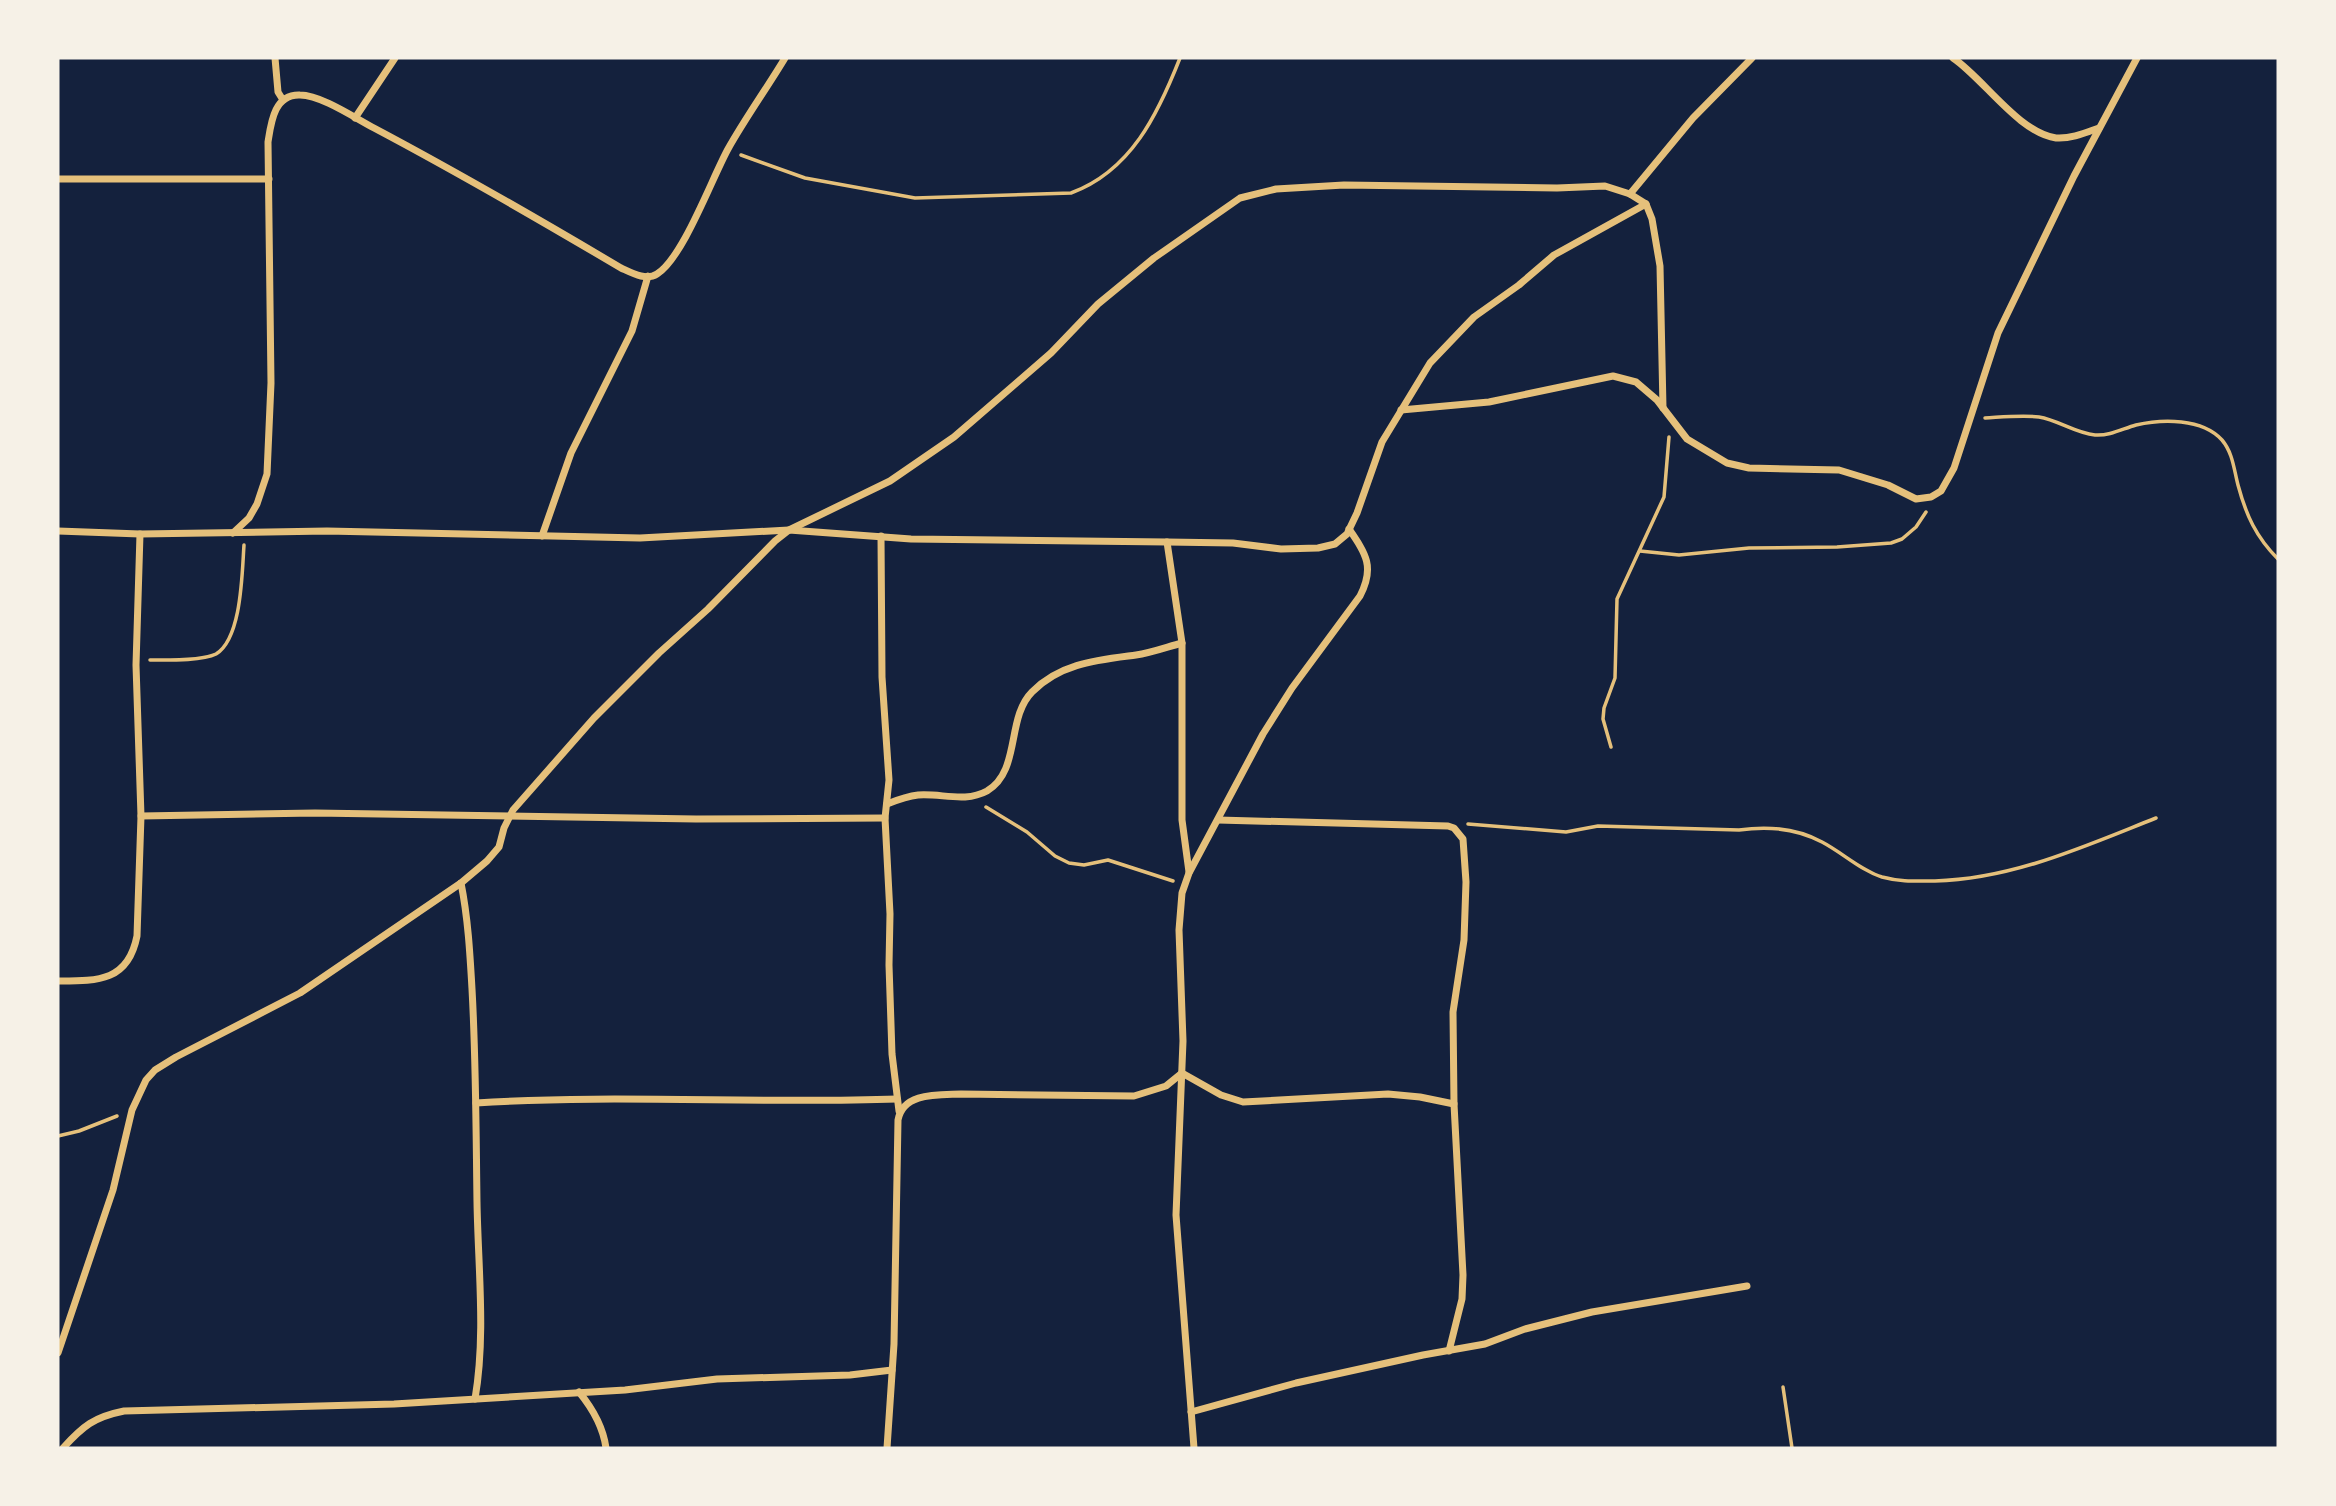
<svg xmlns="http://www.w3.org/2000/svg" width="2336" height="1506" viewBox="0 0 2336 1506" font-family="Arial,sans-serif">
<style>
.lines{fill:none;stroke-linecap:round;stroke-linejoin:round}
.path{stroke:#e5c07b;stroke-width:3.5}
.minor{stroke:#e5c07b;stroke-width:7}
</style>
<rect width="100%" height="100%" fill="#14213d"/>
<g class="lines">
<g class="path">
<path d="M741 155 805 178 915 198 1071 193C1131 171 1158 114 1180 58"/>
<path d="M1985 418C2003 417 2022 415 2039 417 2058 420 2075 433 2095 435 2110 436 2122 429 2136 425 2162 419 2202 418 2222 440 2233 453 2234 470 2238 485 2246 515 2256 537 2278 559"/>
<path d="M1640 551 1679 555 1749 548 1837 547 1891 543 1902 539 1916 527 1926 512"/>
<path d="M150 660C167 660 202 661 216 654 242 638 242 572 244 545"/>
<path d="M1611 747 1603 719 1604 708 1615 678 1617 599 1664 497 1669 437"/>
<path d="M986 807 1027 832 1055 856 1069 863 1084 865 1108 860 1173 881"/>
<path d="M1468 824 1566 832 1598 826 1739 830C1767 826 1796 828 1822 842 1843 853 1860 870 1882 877 1900 882 1917 881 1935 881 2013 879 2085 846 2156 818"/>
<path d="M58 1136 79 1131 117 1116"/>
<path d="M1783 1387 1792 1448"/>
</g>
<g class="minor">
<path d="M275 58 278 92 283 100"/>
<path d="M1953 58C1983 78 2019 133 2056 138 2071 139 2085 133 2099 128"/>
<path d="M355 118 395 58"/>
<path d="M58 179H269"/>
<path d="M1630 194 1693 118 1752 58"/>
<path d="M1401 410 1489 402 1613 376 1636 382 1657 400 1687 439 1727 463 1749 468 1839 470 1888 485 1916 499 1931 497 1941 491 1954 468 1998 333 2074 176 2137 58"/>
<path d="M58 531 140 534 327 531 640 538 789 530 911 539 1167 542 1233 543 1281 549 1318 548 1335 544 1347 534 1357 513 1382 442 1430 363 1474 317 1519 285 1554 255 1646 204"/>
<path d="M233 533 249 518 257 504 267 474 271 383 268 142C271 123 274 94 300 95 321 95 355 118 374 128 457 172 540 220 621 268 632 273 646 281 657 274 683 258 712 178 728 149 746 117 767 88 785 58"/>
<path d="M542 536 571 453 632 331 648 276"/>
<path d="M881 536 882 677 889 780 885 818 890 914 889 965 892 1054 899 1111"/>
<path d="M1167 542 1182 643V820L1189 872"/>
<path d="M887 804C897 800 908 796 918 795 941 793 965 803 987 791 1021 771 1006 718 1032 692 1060 663 1098 660 1136 655 1151 653 1167 647 1182 643"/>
<path d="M141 816 315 813 696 819 885 818"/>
<path d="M1218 820 1448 826 1454 828 1463 839 1466 882 1464 940 1453 1012 1454 1104 1463 1275 1462 1299 1449 1351"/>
<path d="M461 883C468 918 470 954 472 989 476 1060 476 1131 477 1202 478 1267 486 1335 475 1399"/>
<path d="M58 981C97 981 128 982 137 936L141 816 136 665 140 534"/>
<path d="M476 1103C616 1094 756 1104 897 1099"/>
<path d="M58 1353 113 1190 132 1110 146 1080 155 1070 176 1057 300 993 461 883 487 861 499 847 504 828 513 810 594 718 659 653 708 609 775 541 789 530 890 481 954 437 1051 353 1098 304 1154 258 1240 198 1276 189 1344 185 1557 188 1605 186 1630 194 1646 204 1652 219 1660 266 1663 408"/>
<path d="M579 1392C593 1409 603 1426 606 1448"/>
<path d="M1191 1412 1296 1383 1423 1355 1485 1344 1525 1329 1592 1312 1747 1286"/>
<path d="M63 1448C83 1426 94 1417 124 1411L394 1404 625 1390 717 1379 850 1375 892 1370"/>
<path d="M887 1448 894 1344 898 1120C903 1092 938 1095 961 1094L1134 1096 1166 1086 1182 1073 1221 1095 1243 1102 1388 1094 1420 1097 1454 1104"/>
<path d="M1194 1448 1176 1215 1183 1041 1179 930 1182 893 1189 873 1263 734 1292 688 1360 596C1375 567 1366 554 1349 529"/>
</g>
</g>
<rect width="2336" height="1506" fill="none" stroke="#f6f1e7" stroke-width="119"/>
</svg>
